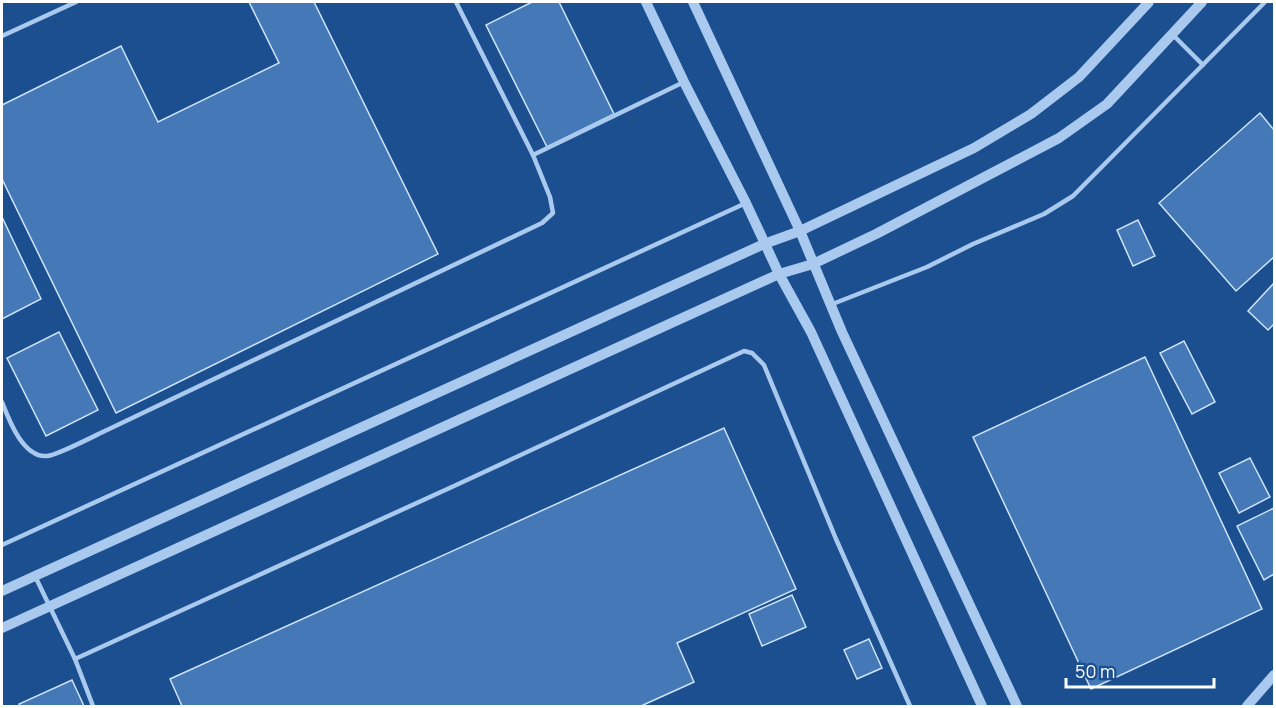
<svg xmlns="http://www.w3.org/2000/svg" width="1276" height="708" viewBox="0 0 1276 708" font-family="Manrope,sans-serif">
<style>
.building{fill:#4478b7;stroke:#cfe3fa;stroke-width:1.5}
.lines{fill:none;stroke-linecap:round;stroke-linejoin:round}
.service{stroke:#a9c9ee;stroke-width:4.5}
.tertiary{stroke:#a9c9ee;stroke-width:10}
</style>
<rect width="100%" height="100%" fill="#1b4f8f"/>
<g class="building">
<path d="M249 2H314L438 254 116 413 2 179V105L121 46 158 122 279 63Z"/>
<path d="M532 2H559L614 114 547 147 486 25Z"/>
<path d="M1260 113 1274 130V257L1236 291 1159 203Z"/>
<path d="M2 217 41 299 2 319Z"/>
<path d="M1138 220 1155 256 1133 266 1117 230Z"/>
<path d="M1274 283V324L1268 330 1248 311Z"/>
<path d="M59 332 98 410 46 436 7 358Z"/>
<path d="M1184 341 1215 402 1192 414 1160 353Z"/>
<path d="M1145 357 1262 609 1091 689 973 437Z"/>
<path d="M724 428 796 589 677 643 694 682 641 706H182L170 679Z"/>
<path d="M1250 458 1270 497 1239 513 1219 473Z"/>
<path d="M1274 508V574L1264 580 1237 526Z"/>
<path d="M792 595 806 627 762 646 749 614Z"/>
<path d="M869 639 882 668 857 679 844 650Z"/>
<path d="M72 680 84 706H20L19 704Z"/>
</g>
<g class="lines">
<g class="service">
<path d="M1172 34 1203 65"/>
<path d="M2 36 76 2"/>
<path d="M533 155 684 82"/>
<path d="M830 305 927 267 973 244 1044 214 1073 196 1265 2"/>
<path d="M2 402C9 420 23 458 47 456 56 456 96 435 107 430L542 223 553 213 550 197 533 155 456 2"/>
<path d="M2 545 746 203"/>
<path d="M35 576 75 659 93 706"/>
<path d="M75 659 454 486 744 351 752 353 764 365 836 539 910 706"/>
</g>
<g class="tertiary">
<path d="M646 2 684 82 746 203 779 274 811 332 982 706"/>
<path d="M693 2 800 231 842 332 1017 706"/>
<path d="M2 591 764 244 800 231 974 148 1031 114 1079 77 1149 2"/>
<path d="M2 628 779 274 813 264 876 234 1059 138 1107 104 1202 2"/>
<path d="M1247 706 1274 675"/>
</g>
</g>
<rect width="1276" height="708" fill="none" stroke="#ffffff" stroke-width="6"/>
<path d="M1066 678v9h148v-9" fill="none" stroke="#ffffff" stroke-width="3"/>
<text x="1075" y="678" font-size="18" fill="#ffffff" stroke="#1b4f8f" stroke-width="4.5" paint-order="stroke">50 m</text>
</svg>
